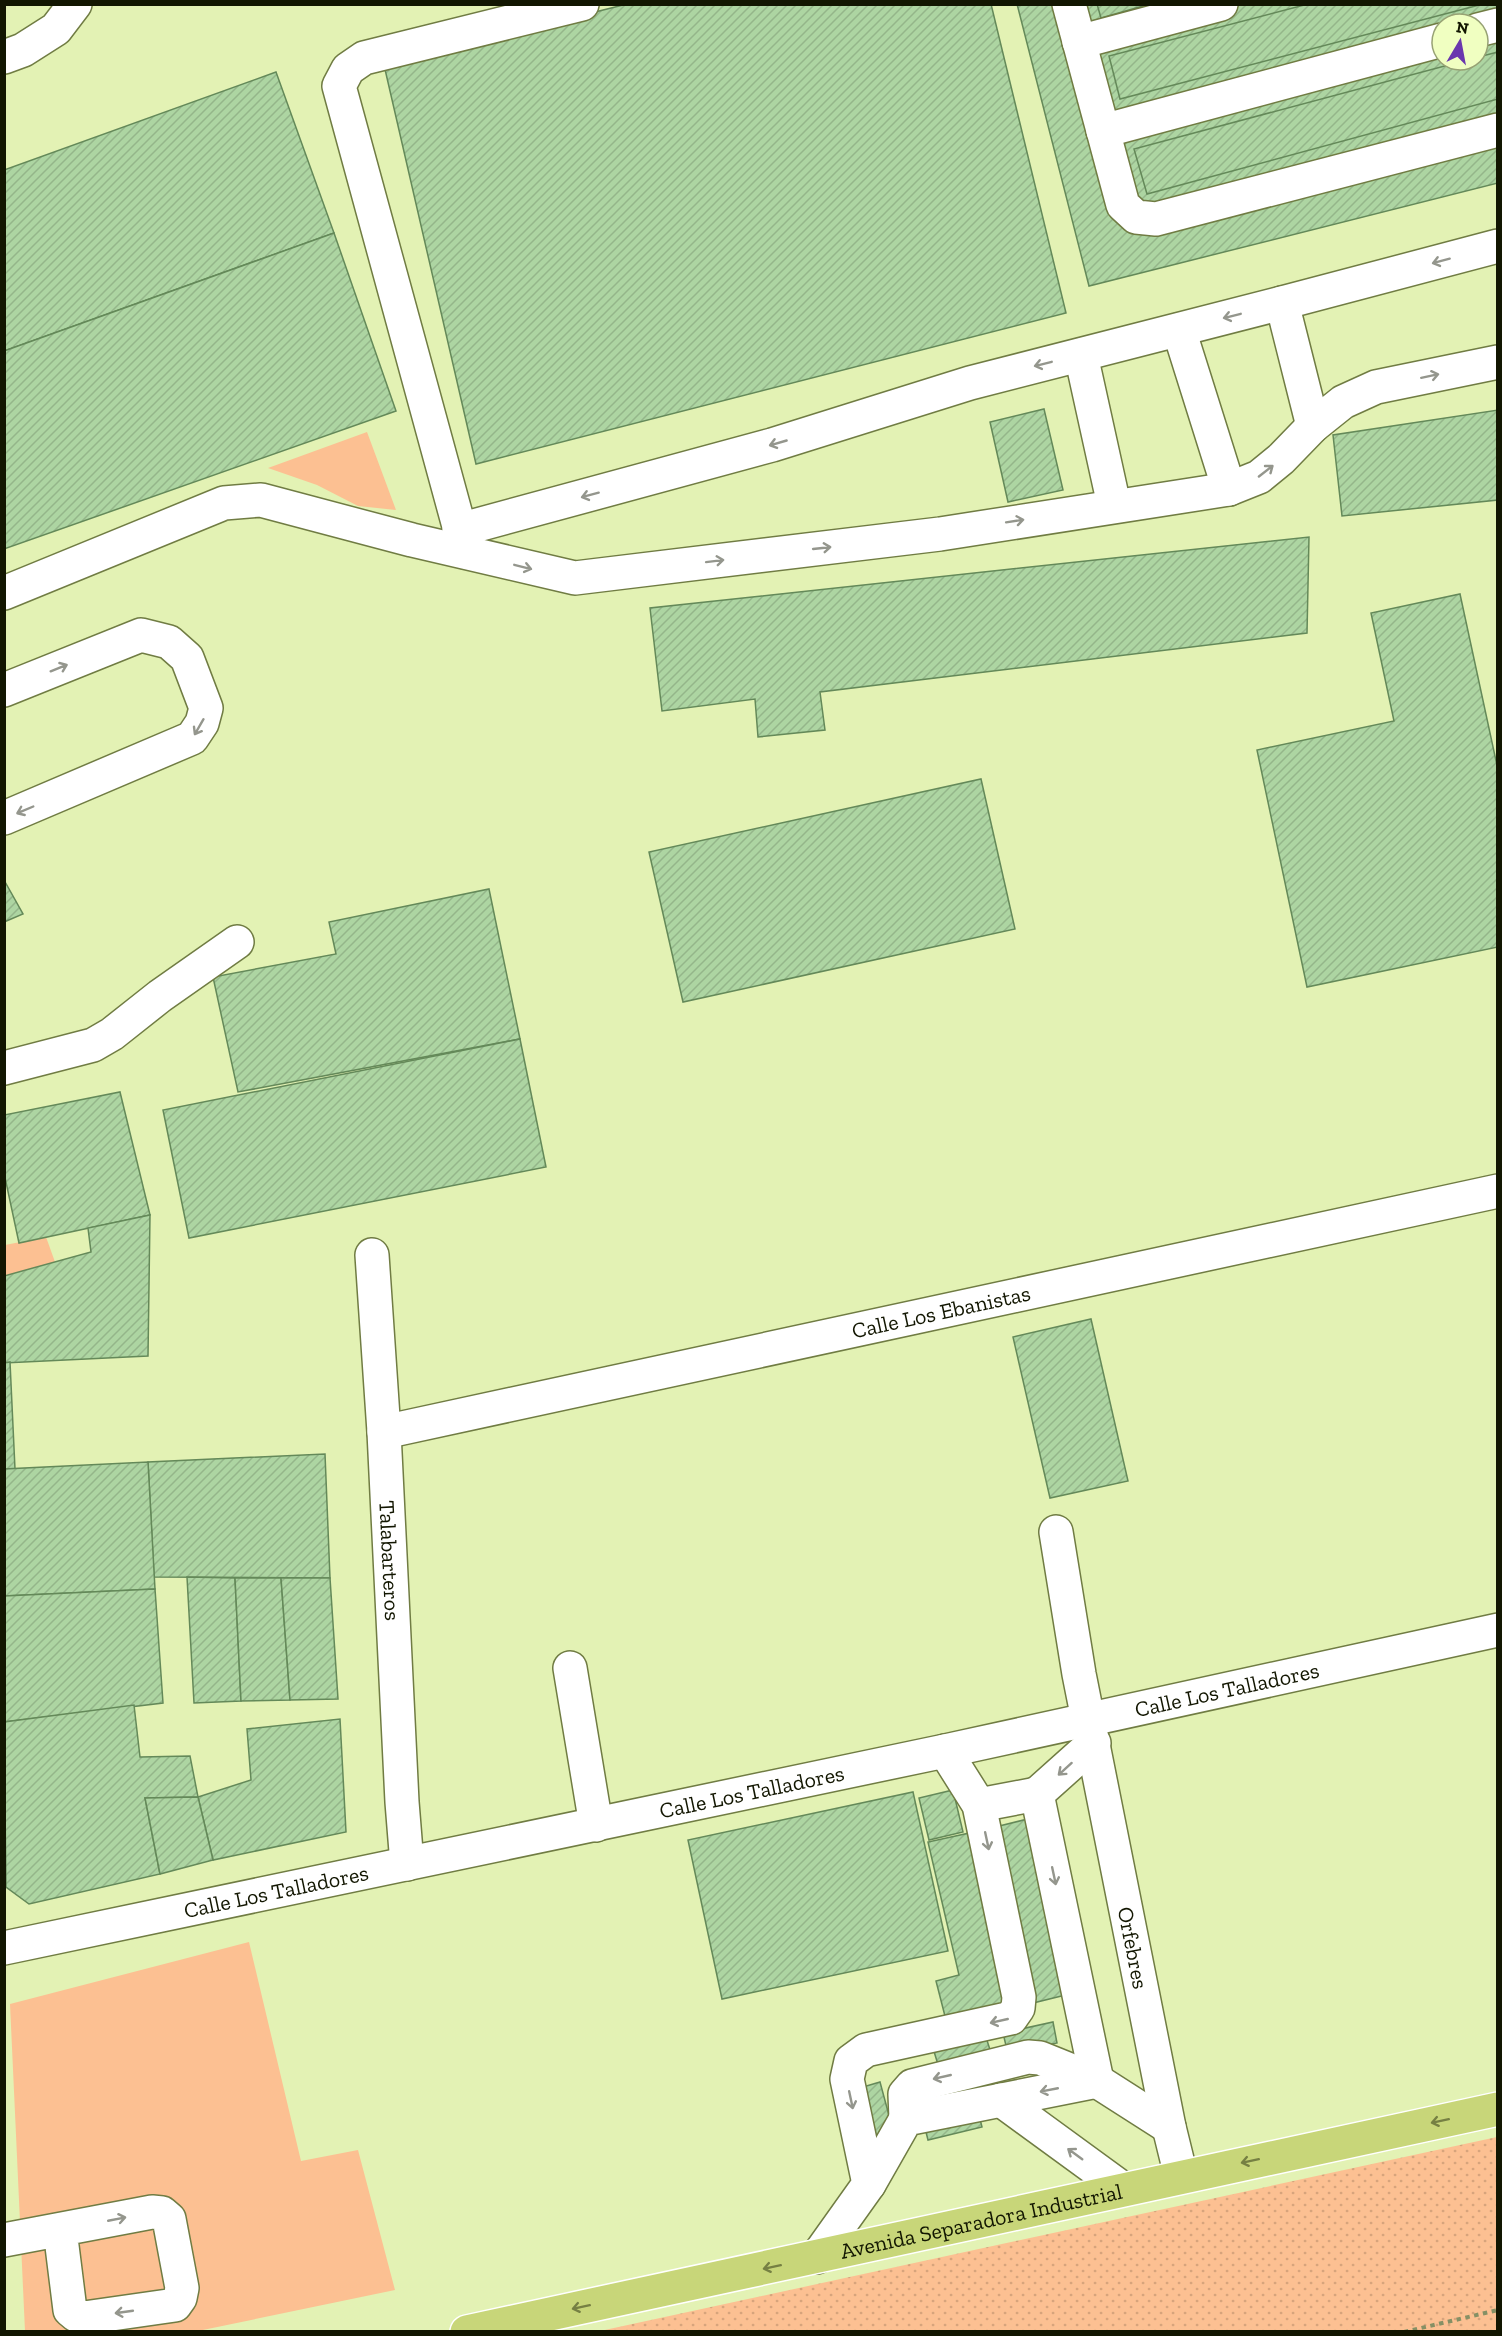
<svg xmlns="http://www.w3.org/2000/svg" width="1502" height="2336" viewBox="0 0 1502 2336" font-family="'Zilla Slab',serif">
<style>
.green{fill:#fcc092}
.park{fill:url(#park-dots)}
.building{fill:url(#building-hatch);stroke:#648959;stroke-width:1.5;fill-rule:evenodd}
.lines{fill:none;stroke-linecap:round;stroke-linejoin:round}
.minor-casing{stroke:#707c43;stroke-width:36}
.major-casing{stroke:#fff;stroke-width:36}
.path{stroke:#869065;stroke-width:4;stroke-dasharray:4.5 4.5;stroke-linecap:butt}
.minor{stroke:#fff;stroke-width:33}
.major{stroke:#c8d679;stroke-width:33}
.oneway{stroke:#94968d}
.oneway2{stroke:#768043}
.labels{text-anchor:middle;stroke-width:4.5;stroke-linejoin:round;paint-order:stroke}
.street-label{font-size:22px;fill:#121601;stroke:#f0ffc1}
</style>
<defs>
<pattern id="park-dots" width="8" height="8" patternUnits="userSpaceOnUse" patternTransform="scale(1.5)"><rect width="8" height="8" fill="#fcc092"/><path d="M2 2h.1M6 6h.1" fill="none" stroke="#d7a47c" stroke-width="1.8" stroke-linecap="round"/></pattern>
<pattern id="building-hatch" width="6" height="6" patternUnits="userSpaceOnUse" patternTransform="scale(1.5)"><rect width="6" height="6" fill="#add5a2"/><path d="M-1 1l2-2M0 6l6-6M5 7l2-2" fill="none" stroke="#94b68a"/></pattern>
</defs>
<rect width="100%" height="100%" fill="#e3f2b4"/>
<g class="green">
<path d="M367 432 396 510 358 506 317 485 268 468Z"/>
<path d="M46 1237 55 1262 5 1276V1245Z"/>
<path d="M249 1942 301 2161 358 2150 395 2290 198 2331H25L10 2004Z"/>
</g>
<path class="park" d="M1497 2137V2331H600Z"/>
<g class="building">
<path d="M627 4H991L1066 313 476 464 384 65Z"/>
<path d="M1017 4H1498V183L1089 286ZM1442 24H1478V60H1442Z"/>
<path d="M1097 4H1150L1101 18Z"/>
<path d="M1308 4H1483L1120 99 1109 56Z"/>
<path d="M1498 52V99L1147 194 1134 149 1467 60H1478V57Z"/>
<path d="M276 72 334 233 4 351V170Z"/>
<path d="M334 233 396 411 4 549V351Z"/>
<path d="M1044 409 1063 490 1008 502 990 422Z"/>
<path d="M1498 410V500L1342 516 1333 435Z"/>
<path d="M1309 537 1307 633 820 692 825 730 758 737 755 699 662 711 650 608Z"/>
<path d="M1460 594 1498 770V947L1307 987 1257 750 1394 721 1371 613Z"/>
<path d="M981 779 1015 929 683 1002 649 852Z"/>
<path d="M4 880 23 914 4 922Z"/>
<path d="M489 889 520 1039 238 1092 213 977 336 954 329 922Z"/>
<path d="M520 1039 546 1167 189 1238 163 1110Z"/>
<path d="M120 1092 150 1215 19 1243 4 1173V1115Z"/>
<path d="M150 1215 148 1356 4 1363V1276L91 1252 88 1228Z"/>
<path d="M1091 1319 1128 1481 1050 1498 1013 1337Z"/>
<path d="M10 1362 15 1469H4V1363Z"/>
<path d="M325 1454 330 1578 154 1577 148 1462Z"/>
<path d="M148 1462 155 1589 4 1596V1469Z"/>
<path d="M187 1577 235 1578 241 1701 194 1703Z"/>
<path d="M235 1578H281L290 1700 241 1701Z"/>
<path d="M281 1578H330L338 1699 290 1700Z"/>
<path d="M155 1589 163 1703 4 1722V1596Z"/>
<path d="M134 1705 140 1757 190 1756 198 1797 145 1798 160 1874 29 1904 6 1887 4 1722Z"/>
<path d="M340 1719 346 1832 213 1860 198 1797 251 1780 247 1729Z"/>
<path d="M953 1790 963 1832 929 1840 919 1798Z"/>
<path d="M913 1792 948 1951 722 1999 688 1840Z"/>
<path d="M198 1797 213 1860 160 1874 145 1798Z"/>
<path d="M1044 1815 1086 1990 1033 2003 991 1828Z"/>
<path d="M974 1832 1014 2004 946 2020 936 1981 959 1975 928 1842Z"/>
<path d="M1053 2022 1057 2043 1008 2054 1003 2033Z"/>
<path d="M984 2031 992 2056 940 2071 932 2045Z"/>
<path d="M880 2082 894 2134 877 2139 863 2087Z"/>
<path d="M977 2107 982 2127 928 2140 923 2120Z"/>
</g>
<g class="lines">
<g class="minor-casing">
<g id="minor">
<path d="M1069 4 1123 205 1136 217 1156 219 1498 130"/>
<path d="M1478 30 1498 25"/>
<path d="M1079 42 1221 4"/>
<path d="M4 57 23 50 56 29 75 4"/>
<path d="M1103 131 1442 40"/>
<path d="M1282 303 1313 426"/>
<path d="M1179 330 1229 489"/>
<path d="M1081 355 1114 505"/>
<path d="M459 530 772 445 970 383 1282 303 1498 246"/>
<path d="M466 552 339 86 348 69 364 58 582 4"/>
<path d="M4 593 224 503 261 500 412 540 575 578 940 534 1229 489 1259 477 1281 459 1313 426 1343 402 1376 387 1498 362"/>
<path d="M4 690 141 635 169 642 187 658 206 708 202 723 192 738 4 818"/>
<path d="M4 1068 93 1045 112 1034 160 996 237 942"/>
<path id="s1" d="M372 1255 384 1432 402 1802 407 1864"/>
<path id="s2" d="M384 1432 1498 1191"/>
<path id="s3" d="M1056 1532 1079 1674 1169 2127 1181 2176"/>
<path d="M570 1668 596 1825"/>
<path d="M1037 1794 1094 1743"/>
<path id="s4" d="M4 1948 945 1751 1498 1630"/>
<path d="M1001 2100 1123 2189"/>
<path d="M906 2119 905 2094 912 2086 1028 2057 1040 2058 1097 2081 1169 2127"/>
<path d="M869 2184 906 2119 1097 2081 1037 1794 979 1805"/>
<path d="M4 2240 152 2212 162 2213 169 2219 182 2288 180 2298 175 2305 84 2318 76 2315 70 2310 60 2230"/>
<path d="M817 2257 869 2184 847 2079 851 2061 866 2050 1011 2018 1018 2008 1019 1997 979 1805 945 1751"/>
</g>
</g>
<g class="major-casing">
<g id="major">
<path id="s5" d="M467 2332 1498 2109"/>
</g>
</g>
<path class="path" d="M1404 2332 1498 2310"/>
<use href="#minor" class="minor"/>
<use href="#major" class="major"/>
</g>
<defs><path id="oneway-shaft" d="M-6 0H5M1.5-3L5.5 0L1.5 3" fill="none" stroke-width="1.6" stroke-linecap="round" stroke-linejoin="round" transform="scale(1.5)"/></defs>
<g class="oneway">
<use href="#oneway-shaft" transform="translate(1441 261) rotate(165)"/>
<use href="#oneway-shaft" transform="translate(1232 316) rotate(166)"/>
<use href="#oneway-shaft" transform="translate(1043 364) rotate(166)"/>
<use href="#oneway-shaft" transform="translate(1430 376) rotate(-12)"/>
<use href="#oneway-shaft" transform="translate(778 443) rotate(164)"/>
<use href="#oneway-shaft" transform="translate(1266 471) rotate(-38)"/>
<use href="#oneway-shaft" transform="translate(590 495) rotate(165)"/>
<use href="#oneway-shaft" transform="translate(1015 521) rotate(-9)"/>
<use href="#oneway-shaft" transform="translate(822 548) rotate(-6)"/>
<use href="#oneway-shaft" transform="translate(715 561) rotate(-7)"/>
<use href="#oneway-shaft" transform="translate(523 567) rotate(14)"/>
<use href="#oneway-shaft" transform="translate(59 668) rotate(-22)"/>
<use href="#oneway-shaft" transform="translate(199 727) rotate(120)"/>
<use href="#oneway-shaft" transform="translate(25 810) rotate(157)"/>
<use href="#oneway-shaft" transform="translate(1065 1769) rotate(138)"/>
<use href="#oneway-shaft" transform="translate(987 1841) rotate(78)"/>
<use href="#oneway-shaft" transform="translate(1054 1876) rotate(78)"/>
<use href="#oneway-shaft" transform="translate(999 2021) rotate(167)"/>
<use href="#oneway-shaft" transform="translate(942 2077) rotate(167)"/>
<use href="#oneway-shaft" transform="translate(1049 2090) rotate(169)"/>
<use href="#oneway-shaft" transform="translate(851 2100) rotate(78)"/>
<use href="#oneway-shaft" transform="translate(1075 2154) rotate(-144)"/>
<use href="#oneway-shaft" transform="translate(117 2219) rotate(-11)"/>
<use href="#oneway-shaft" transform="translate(124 2312) rotate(172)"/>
</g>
<g class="oneway2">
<use href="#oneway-shaft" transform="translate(1440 2121) rotate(168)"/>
<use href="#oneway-shaft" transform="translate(1250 2161) rotate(168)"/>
<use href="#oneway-shaft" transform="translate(772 2267) rotate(168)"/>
<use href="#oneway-shaft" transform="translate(581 2307) rotate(168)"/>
</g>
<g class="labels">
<g class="street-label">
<text dy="8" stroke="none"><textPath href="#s2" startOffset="570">Calle Los Ebanistas</textPath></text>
<text dy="8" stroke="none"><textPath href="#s1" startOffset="306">Talabarteros</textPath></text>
<text dy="8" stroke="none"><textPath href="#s4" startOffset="1250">Calle Los Talladores</textPath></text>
<text dy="8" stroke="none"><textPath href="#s4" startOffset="764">Calle Los Talladores</textPath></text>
<text dy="8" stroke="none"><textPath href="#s4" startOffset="278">Calle Los Talladores</textPath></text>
<text dy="8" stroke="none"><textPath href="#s3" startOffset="423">Orfebres</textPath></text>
<text dy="8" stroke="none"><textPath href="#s5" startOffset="526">Avenida Separadora Industrial</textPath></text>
</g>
</g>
<rect width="1502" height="2336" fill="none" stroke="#121601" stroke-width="12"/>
<g transform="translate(1460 42) rotate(10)"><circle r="28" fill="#f0ffc1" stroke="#97a274" stroke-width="1.5"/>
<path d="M0-4.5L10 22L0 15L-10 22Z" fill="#6a37ae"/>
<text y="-9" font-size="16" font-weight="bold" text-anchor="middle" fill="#121601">N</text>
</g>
</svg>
